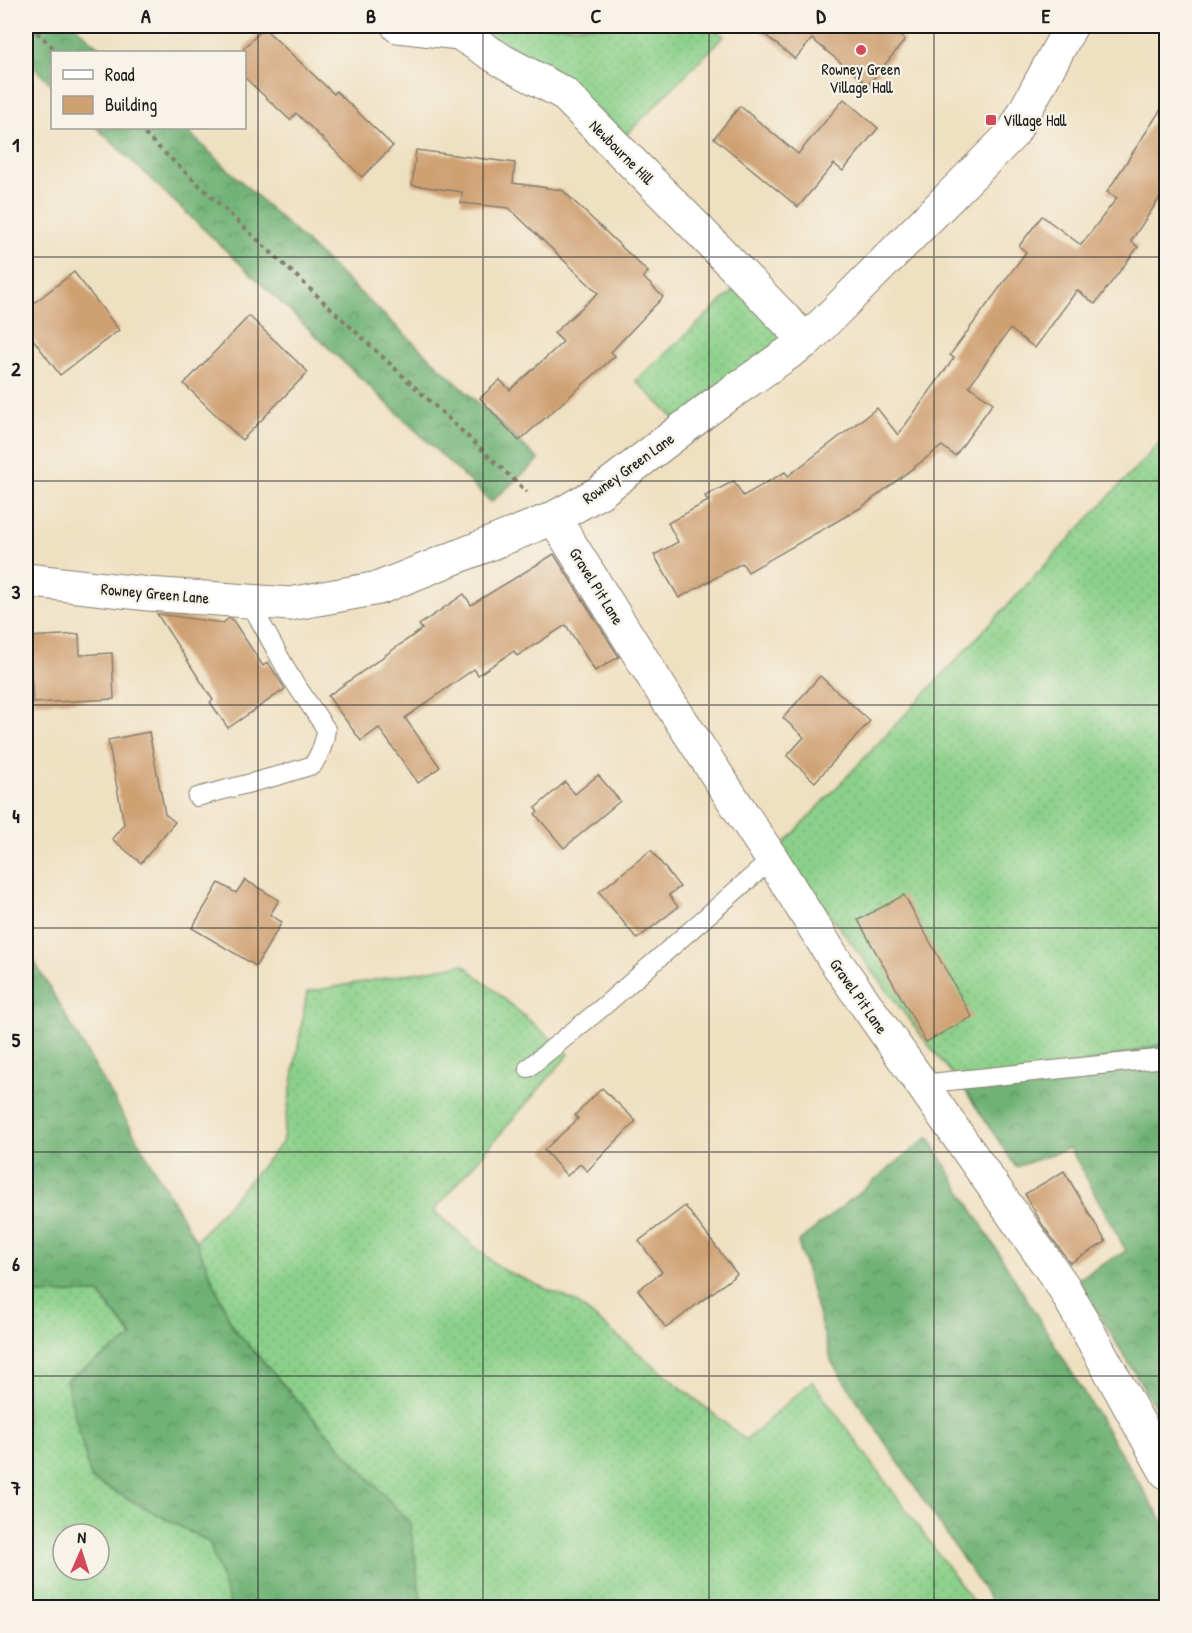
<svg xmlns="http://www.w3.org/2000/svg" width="1192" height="1633" viewBox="0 0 1192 1633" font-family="'Patrick Hand',sans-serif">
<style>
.grass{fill:url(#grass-dots);stroke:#547653;stroke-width:1.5;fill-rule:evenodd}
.forest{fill:url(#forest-crowns);stroke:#466749;stroke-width:1.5}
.building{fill:#cfa072}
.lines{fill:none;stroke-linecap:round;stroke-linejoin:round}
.lane-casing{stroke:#867e6e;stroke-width:20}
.street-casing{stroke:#867e6e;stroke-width:35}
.path{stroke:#867e6e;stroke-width:4;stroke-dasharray:4.5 4.5;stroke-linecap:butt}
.lane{stroke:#fff;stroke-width:18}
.street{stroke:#fff;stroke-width:33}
.grid{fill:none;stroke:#1c1c1c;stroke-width:1.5;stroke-opacity:0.55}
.poi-dot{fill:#d1495b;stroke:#f7f3e8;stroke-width:2}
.labels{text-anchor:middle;stroke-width:4.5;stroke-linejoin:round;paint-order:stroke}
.poi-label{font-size:16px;fill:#1c1c1c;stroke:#f7f3e8}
.street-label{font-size:16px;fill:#1c1c1c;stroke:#f7f3e8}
.neatline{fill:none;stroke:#1c1c1c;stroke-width:2}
.grid-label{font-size:20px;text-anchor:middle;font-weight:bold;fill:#1c1c1c}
</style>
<defs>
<pattern id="grass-dots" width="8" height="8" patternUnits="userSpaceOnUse" patternTransform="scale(1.5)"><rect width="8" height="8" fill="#8bd08a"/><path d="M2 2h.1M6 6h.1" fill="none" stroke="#77b276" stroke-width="1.8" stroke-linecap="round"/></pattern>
<pattern id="forest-crowns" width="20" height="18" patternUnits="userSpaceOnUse" patternTransform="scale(1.5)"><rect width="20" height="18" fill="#70b276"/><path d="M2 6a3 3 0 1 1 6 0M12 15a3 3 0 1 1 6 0" fill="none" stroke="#5b9060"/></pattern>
</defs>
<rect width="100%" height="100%" fill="#f7f3e8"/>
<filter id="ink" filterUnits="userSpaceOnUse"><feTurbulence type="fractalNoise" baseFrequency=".0167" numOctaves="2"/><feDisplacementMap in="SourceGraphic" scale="12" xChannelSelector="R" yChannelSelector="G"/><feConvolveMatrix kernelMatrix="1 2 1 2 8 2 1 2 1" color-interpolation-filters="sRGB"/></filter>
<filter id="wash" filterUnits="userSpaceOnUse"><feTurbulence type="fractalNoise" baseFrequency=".008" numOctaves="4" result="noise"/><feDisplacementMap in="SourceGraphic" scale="24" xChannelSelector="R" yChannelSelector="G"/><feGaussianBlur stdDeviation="1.35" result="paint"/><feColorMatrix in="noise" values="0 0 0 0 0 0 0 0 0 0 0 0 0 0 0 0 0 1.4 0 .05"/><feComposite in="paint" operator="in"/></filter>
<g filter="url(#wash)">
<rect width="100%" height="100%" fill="#efe0c1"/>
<g class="grass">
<path d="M473 26H713L724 36 626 135Z"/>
<path d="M736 288 791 341 677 421 636 381Z"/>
<path d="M1166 436V1043L1099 1060 962 1086 926 1042 780 848Z"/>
<path d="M463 964 569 1054 434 1211 501 1269 574 1301 746 1440 812 1381 977 1607H422L410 1523 315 1420 233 1328 196 1241 282 1143 307 992Z"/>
<path d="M99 1293 133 1338 91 1479 210 1542 231 1607H26V1294ZM63 1534H99V1570H63Z"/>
</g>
<g class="forest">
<path d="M26 26H75L104 52H52V85L26 59Z"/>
<path d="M97 128H184L539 460 491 502Z"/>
<path d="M26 947 196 1241 233 1328 315 1420 410 1523 422 1607H231L209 1542 91 1479 66 1380 133 1337 99 1293 26 1294Z"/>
<path d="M1166 1043V1425L1078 1279 1126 1251 1070 1148 1016 1167 962 1086 1099 1060Z"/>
<path d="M928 1137 1166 1527V1607H995L832 1363 798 1242Z"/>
</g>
<g id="blocks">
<g class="building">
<path d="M754 26H887L905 40 868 85 812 39 795 59Z"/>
<path d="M264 28 334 94 336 91 393 146 362 177 296 113 290 120 244 77V48Z"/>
<path d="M844 99 878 128 843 171 834 164 798 207 714 138 740 106 798 154Z"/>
<path d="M1167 100V187L1131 241 1138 247 1095 304 1077 290 1035 348 1010 329 969 386 993 403 955 456 942 446 862 507 748 572 742 563 679 598 654 555 678 542 668 523 708 501 705 496 734 481 743 496 785 472 788 476 877 408 898 435 954 358 950 355 1026 252 1019 246 1042 216 1081 245 1117 198 1107 192Z"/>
<path d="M416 150 515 163 513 183 562 190 648 272 643 277 663 297 611 352 615 356 519 441 480 398 500 380 510 390 563 342 554 333 598 293 509 208 461 203 462 192 412 185Z"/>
<path d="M74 272 119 330 60 375 26 330V309Z"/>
<path d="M249 316 308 372 242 440 184 384Z"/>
<path d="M554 554 619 657 595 671 566 625 517 656 514 651 478 675 474 669 405 718 440 767 418 783 379 728 361 741 328 696 422 629 419 625 464 594 471 605Z"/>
<path d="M157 614 223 623 229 618 232 619 263 666 268 662 285 689 228 728 210 702 213 700Z"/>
<path d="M79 634 80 655 112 653 114 699 33 703 29 637Z"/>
<path d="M820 676 870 721 815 782 787 756 804 737 783 718Z"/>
<path d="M149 732 165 814 175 822 141 863 112 839 124 824 108 740Z"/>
<path d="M598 775 620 801 564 848 535 814 538 812 535 808 565 782 575 794Z"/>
<path d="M651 850 680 887 669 895 678 907 637 939 599 892Z"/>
<path d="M245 880 279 900 270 915 282 922 256 966 192 928 219 883 236 893Z"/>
<path d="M904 895 972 1017 926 1042 858 920Z"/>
<path d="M602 1088 636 1121 587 1171 580 1164 567 1176 544 1150 578 1119 575 1115Z"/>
<path d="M1064 1171 1106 1242 1070 1263 1042 1224 1025 1194Z"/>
<path d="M685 1206 737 1274 666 1328 638 1290 662 1272 639 1241Z"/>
</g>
</g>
</g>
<g filter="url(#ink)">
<use href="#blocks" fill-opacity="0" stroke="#867e6e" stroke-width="1.5"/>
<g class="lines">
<g class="lane-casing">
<g id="lane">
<path d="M197 797 281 775 313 765C320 753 325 743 326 729L290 676 249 601"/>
<path d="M528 1068 604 1006 772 859"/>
<path d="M921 1084 1166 1058"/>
</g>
</g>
<g class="street-casing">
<g id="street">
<path d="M398 26 459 33 503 61 563 93 697 228 806 341"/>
<path d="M554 518 669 702 772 859 834 959 1063 1286 1166 1472"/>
<path d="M26 580 148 594 290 604 379 588 554 518 600 492 715 404 806 341 1013 133 1071 26"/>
</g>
</g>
<g class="path">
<path d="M30 26 58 52"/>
<path d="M138 128 527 492"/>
</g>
<use href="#lane" class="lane"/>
<use href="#street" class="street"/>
</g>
</g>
<path class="grid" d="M258 26V1608M483 26V1608M709 26V1608M934 26V1608M26 257H1166M26 481H1166M26 705H1166M26 928H1166M26 1152H1166M26 1376H1166"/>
<g class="poi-dot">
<circle cx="861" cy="50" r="6"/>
<rect x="985" y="114" width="12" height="12" rx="3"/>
</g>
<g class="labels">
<g class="poi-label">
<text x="861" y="75">Rowney Green<tspan x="861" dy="18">Village Hall</tspan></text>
<text x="1003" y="126" text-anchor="start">Village Hall</text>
</g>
<g class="street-label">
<text transform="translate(622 152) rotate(45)" y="6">Newbourne Hill</text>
<text transform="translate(628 468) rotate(-36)" y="6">Rowney Green Lane</text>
<text transform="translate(597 586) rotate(58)" y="6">Gravel Pit Lane</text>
<text transform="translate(155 593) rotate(5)" y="6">Rowney Green Lane</text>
<text transform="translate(859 996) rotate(55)" y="6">Gravel Pit Lane</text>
</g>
</g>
<rect width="1192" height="1633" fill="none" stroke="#f7f3e8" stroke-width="66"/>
<rect x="51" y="51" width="195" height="78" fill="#f7f3e8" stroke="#9f9d96" stroke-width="1.5"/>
<rect x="63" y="70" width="30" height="9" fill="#ffffff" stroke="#9f9d96" stroke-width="1.5"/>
<text x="105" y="81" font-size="18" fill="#1c1c1c">Road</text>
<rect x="63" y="96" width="30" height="18" fill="#cfa072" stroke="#9f9d96" stroke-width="1.5"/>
<text x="105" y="111" font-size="18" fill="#1c1c1c">Building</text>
<g transform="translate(81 1552) rotate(3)"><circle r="28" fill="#f7f3e8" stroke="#9f9d96" stroke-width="1.5"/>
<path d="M0-4.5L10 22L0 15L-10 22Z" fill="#d1495b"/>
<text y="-9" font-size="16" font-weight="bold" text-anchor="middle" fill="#1c1c1c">N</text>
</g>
<rect x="33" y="33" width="1126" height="1567" class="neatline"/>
<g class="grid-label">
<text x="146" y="23">A</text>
<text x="371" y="23">B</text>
<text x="596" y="23">C</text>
<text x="821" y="23">D</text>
<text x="1046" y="23">E</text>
<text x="16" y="152">1</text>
<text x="16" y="376">2</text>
<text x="16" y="599">3</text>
<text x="16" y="823">4</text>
<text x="16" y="1047">5</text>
<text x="16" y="1271">6</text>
<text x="16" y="1495">7</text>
</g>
</svg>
